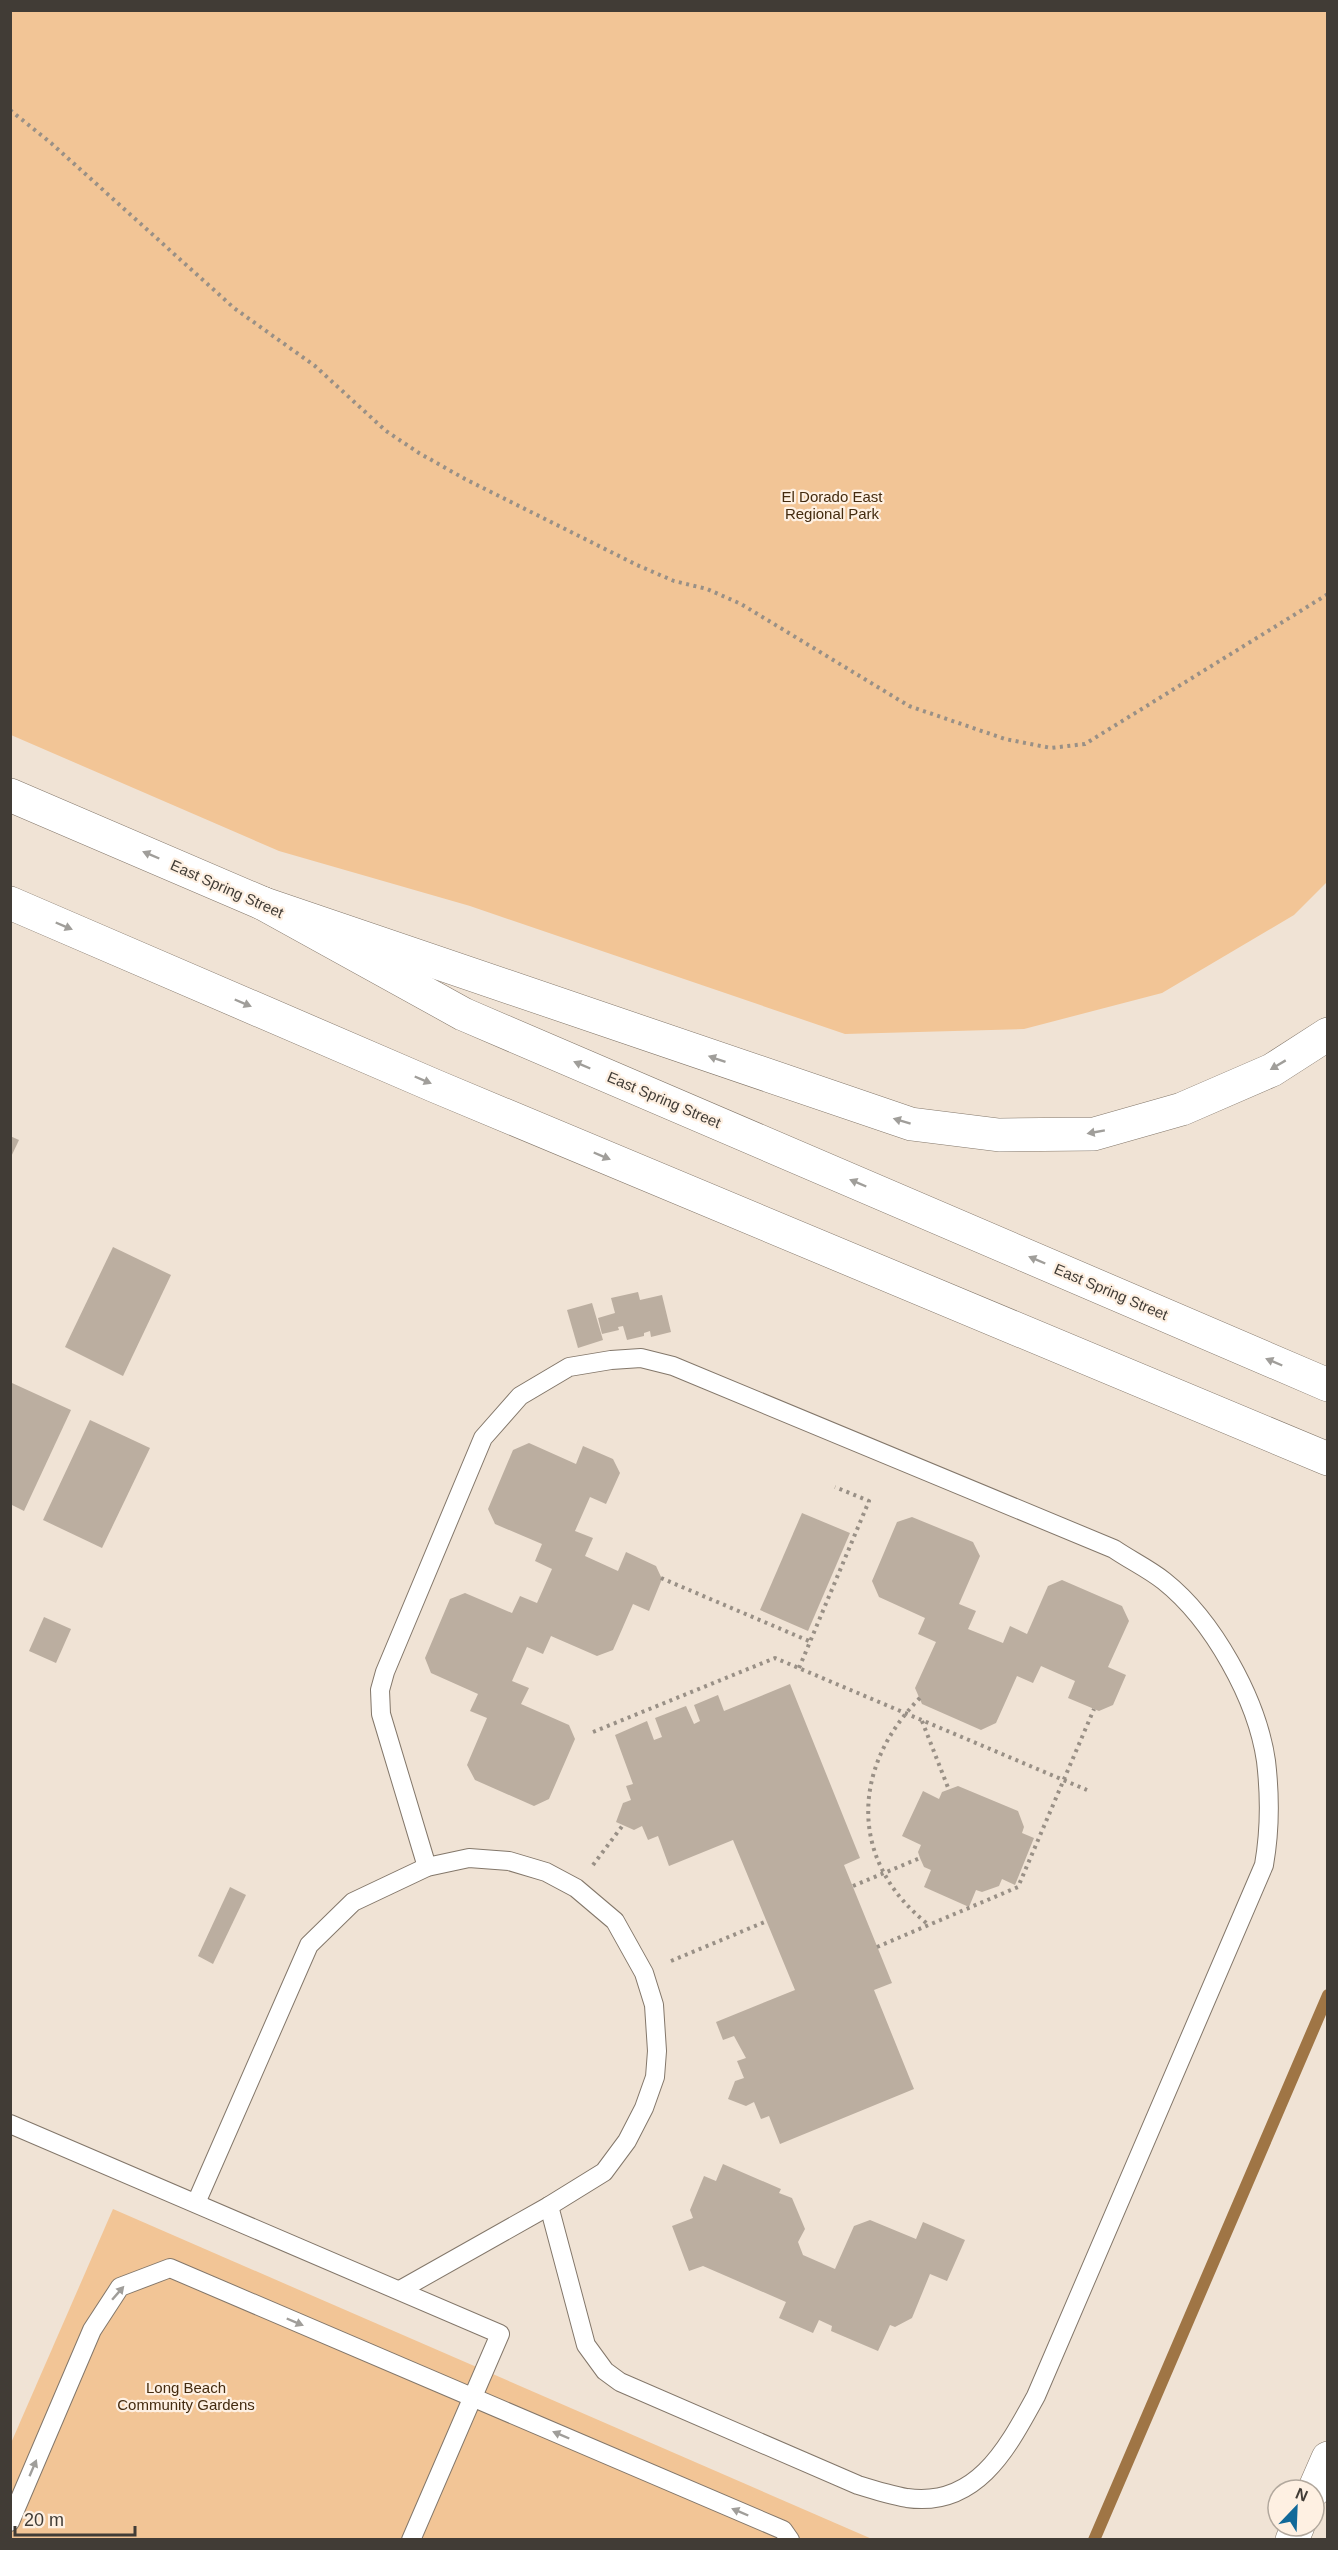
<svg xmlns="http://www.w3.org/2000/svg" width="1338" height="2550" viewBox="0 0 1338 2550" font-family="Arial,sans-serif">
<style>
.green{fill:#f2c596}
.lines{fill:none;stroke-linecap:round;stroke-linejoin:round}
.stream{stroke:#9f7545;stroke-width:12}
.building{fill:#bbaea0}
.service-casing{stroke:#83776a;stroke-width:20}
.secondary-casing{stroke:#83776a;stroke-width:34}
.motorway-casing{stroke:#83776a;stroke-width:34}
.path{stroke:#999086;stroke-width:4;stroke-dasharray:3 4.5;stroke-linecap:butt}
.service{stroke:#fff;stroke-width:18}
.secondary{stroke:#fff;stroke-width:33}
.motorway{stroke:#fff;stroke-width:33}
.oneway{fill:#a09e9a}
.labels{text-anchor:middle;stroke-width:4.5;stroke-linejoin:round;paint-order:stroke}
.park-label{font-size:15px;fill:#442b0f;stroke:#fef0e2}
.street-label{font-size:15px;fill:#413c36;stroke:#fef0e2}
</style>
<rect width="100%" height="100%" fill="#f0e3d5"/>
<g class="green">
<path d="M11 10 1327 11V882L1294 915 1162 993 1024 1029 845 1034 470 906 279 851 11 735Z"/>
<path d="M113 2209 872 2539 11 2540V2443Z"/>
</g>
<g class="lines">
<path class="stream" d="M1094 2540 1328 1995"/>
</g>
<g class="building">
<path d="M10 1136 19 1140 10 1159Z"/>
<path d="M113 1247 171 1275 123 1376 65 1347Z"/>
<path d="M638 1292 640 1300 662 1295 671 1332 651 1337 650 1331 644 1333V1336L627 1340 623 1326 618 1327 619 1330 602 1334 598 1318 615 1313 611 1298Z"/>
<path d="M592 1303 603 1340 578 1348 567 1310Z"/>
<path d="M12 1383 71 1410 24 1511 10 1504Z"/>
<path d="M90 1420 150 1448 102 1548 43 1520Z"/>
<path d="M529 1443 576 1464 583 1446 613 1459 620 1473 606 1504 590 1497 575 1531 593 1538 585 1556 618 1571 626 1552 656 1566 662 1579 649 1611 633 1604 613 1650 597 1656 551 1636 543 1654 527 1647 512 1681 529 1688 521 1704 569 1725 575 1739 549 1799 534 1806 475 1780 467 1765 487 1718 470 1711 478 1694 431 1673 425 1658 450 1599 465 1593 512 1613 520 1596 537 1603 552 1569 535 1561 542 1544 495 1524 488 1509 513 1450Z"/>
<path d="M802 1513 850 1533 808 1631 760 1610Z"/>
<path d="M912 1517 973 1542 980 1556 959 1604 976 1611 968 1629 1003 1643 1010 1626 1027 1634 1048 1586 1062 1580 1122 1606 1129 1621 1108 1667 1126 1675 1113 1705 1099 1711 1068 1698 1075 1681 1041 1666 1033 1683 1017 1676 996 1723 981 1730 922 1704 915 1688 936 1642 918 1634 925 1618 879 1597 872 1581 897 1522Z"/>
<path d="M44 1617 71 1629 56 1663 29 1651Z"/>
<path d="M790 1684 860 1858 844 1865 892 1983 874 1990 914 2089 780 2144 769 2116 761 2119 754 2102 746 2106 728 2099 735 2081 744 2078 737 2061 746 2058 734 2036 723 2040 716 2022 795 1990 733 1840 669 1866 658 1836 648 1840 642 1826 634 1830 616 1822 623 1803 631 1800 626 1786 633 1784 615 1735 647 1721 654 1740 662 1737 655 1718 686 1706 694 1724 700 1721 694 1705 718 1695 724 1711Z"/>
<path d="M958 1786 1018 1811 1024 1827 1022 1833 1034 1838 1015 1885 1002 1879 999 1886 982 1892 976 1890 969 1907 924 1887 931 1870 924 1867 920 1858 918 1852 921 1845 902 1836 923 1791 939 1799 942 1792Z"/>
<path d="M230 1887 246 1895 213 1964 198 1956Z"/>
<path d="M723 2164 781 2189 779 2193 792 2198 805 2229 798 2242 803 2255 835 2269 854 2226 870 2220 916 2239 923 2222 965 2240 947 2281 930 2274 912 2318 895 2327 890 2325 878 2351 831 2331 832 2326 819 2320 813 2333 779 2318 786 2302 703 2266 689 2271 672 2226 693 2218 690 2210 704 2176 716 2181Z"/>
</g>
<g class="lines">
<g class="service-casing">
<g id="service">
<path d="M427 1867 381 1714 380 1690 385 1672 483 1438 520 1396 569 1367 611 1360 641 1358 673 1366 1114 1549C1130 1560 1149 1569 1164 1581 1213 1620 1257 1699 1266 1761 1270 1795 1270 1831 1264 1865L1036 2396C1008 2447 977 2508 907 2498 890 2495 874 2490 858 2485L620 2382 605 2371 586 2345 549 2206"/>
<path d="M10 2124 500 2334 411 2540"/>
<path d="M196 2203 309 1945 353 1902 427 1867 469 1858 509 1861 546 1872 576 1888 615 1921 644 1973 654 2005 657 2051 655 2077 644 2108 627 2141 604 2172 549 2206 400 2290"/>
<path d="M10 2522 92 2330 120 2287 170 2268 783 2530 790 2540"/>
</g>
</g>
<g class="secondary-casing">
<g id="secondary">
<path d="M10 795 262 903 463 1014 1328 1385"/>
<path d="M10 903 435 1086 1328 1459"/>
</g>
</g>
<g class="motorway-casing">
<g id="motorway">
<path d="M262 903 911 1124 999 1135 1094 1134 1182 1109 1272 1070 1328 1034"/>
<path d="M1314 2490 1328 2458"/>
<path d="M1292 2540 1298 2526"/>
</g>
</g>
<g class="path">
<path d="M10 110 51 143 234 308 315 366 386 431 419 453 465 479 637 565 674 581 707 589 741 604 909 706 1005 739 1051 748 1085 744 1328 594"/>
<path d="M661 1578 809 1641"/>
<path d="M799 1668 869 1501 835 1487"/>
<path d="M920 1698C850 1768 849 1863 929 1925"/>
<path d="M922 1721 949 1790"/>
<path d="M593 1732 775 1658 1087 1790"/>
<path d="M593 1865 623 1825"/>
<path d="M853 1886 920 1858"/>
<path d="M877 1947 1018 1887 1094 1709"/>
<path d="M671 1961 767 1921"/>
</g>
<use href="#service" class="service"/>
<use href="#secondary" class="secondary"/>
<use href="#motorway" class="motorway"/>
</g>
<defs><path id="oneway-solid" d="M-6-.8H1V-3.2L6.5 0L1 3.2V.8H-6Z" transform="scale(1.5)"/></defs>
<g class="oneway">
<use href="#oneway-solid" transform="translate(151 855) rotate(-157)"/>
<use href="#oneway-solid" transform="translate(64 926) rotate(23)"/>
<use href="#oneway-solid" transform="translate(243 1003) rotate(23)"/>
<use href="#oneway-solid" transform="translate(717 1059) rotate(-161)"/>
<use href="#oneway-solid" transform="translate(582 1065) rotate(-157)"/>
<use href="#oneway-solid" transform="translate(1278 1065) rotate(149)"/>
<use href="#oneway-solid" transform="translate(423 1080) rotate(23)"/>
<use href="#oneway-solid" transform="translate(902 1121) rotate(-163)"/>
<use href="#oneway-solid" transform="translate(1096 1132) rotate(170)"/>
<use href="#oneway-solid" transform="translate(602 1156) rotate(23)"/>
<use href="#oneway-solid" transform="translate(858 1183) rotate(-157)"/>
<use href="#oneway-solid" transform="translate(1037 1260) rotate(-157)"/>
<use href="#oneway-solid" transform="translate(1274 1362) rotate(-157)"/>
<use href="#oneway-solid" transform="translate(118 2293) rotate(-49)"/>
<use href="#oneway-solid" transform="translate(295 2322) rotate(23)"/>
<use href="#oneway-solid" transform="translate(561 2435) rotate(-157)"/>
<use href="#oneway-solid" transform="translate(33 2468) rotate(-67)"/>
<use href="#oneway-solid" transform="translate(740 2512) rotate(-157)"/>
</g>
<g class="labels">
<g class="park-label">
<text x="832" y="502">El Dorado East<tspan x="832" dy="17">Regional Park</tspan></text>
<text x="186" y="2393">Long Beach<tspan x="186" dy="17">Community Gardens</tspan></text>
</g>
<g class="street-label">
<text transform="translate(227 889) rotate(24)" y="5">East Spring Street</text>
<text transform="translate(664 1100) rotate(23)" y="5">East Spring Street</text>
<text transform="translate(1111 1292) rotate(23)" y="5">East Spring Street</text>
</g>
</g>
<rect width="1338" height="2550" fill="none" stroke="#413c36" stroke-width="24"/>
<g transform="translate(1296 2508) rotate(23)"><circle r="28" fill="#fef0e2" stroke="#b2a89d" stroke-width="1.5"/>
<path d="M0-4.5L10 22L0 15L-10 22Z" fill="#116999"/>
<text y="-9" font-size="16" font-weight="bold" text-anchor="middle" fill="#413c36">N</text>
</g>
<path d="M15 2526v9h120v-9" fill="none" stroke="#413c36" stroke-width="3"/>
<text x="24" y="2526" font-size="18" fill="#413c36" stroke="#fef0e2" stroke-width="4.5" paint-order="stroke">20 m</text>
</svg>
